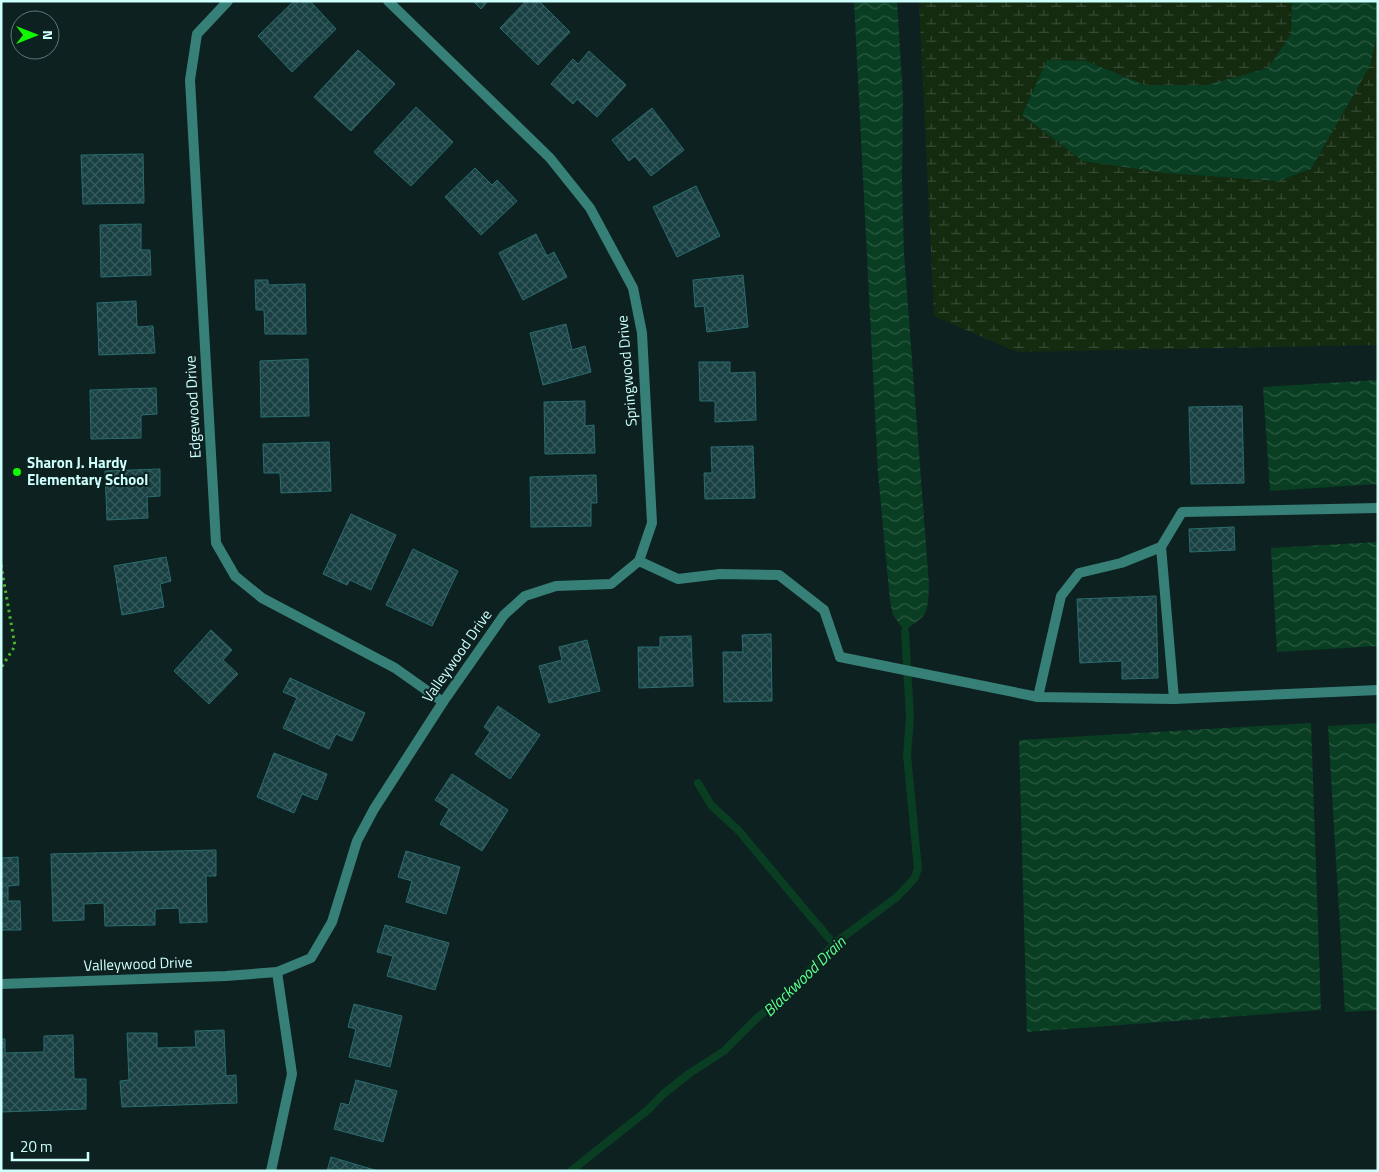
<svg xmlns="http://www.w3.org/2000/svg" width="1379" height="1172" viewBox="0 0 1379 1172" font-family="'Titillium Web',sans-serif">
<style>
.wetland{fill:url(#wetland-marsh)}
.water{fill:url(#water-waves)}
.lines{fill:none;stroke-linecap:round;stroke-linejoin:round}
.stream{stroke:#093e22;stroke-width:8}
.building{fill:url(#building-cross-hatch);stroke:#2a6c6e}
.path{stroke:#4bb32d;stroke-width:3;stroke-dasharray:2.5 4;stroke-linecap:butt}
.lane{stroke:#378077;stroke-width:10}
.street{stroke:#378077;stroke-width:10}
.poi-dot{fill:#11f800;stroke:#0d2121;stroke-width:2}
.labels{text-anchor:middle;stroke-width:4;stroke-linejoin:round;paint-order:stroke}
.street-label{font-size:15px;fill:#cdfffc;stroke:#0d2121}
.poi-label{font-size:15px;font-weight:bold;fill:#cdfffc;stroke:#0d2121;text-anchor:start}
.water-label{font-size:16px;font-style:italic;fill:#5bff8b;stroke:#0d2121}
</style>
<defs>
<pattern id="wetland-marsh" width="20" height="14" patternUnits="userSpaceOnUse" patternTransform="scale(1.25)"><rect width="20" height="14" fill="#152b10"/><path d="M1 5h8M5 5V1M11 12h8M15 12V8" fill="none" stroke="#364b34"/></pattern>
<pattern id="water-waves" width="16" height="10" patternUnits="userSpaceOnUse" patternTransform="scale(1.25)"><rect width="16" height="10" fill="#093e22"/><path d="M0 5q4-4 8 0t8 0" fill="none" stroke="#2c5b43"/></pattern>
<pattern id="building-cross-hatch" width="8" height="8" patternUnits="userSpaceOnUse" patternTransform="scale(1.25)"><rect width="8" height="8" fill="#194042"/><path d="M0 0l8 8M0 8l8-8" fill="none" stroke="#395d5e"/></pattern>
</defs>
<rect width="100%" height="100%" fill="#0d2121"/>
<path class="wetland" d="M919 1H1292L1291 34 1268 68 1207 85H1145L1086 61 1165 173 1278 181 1311 169 1370 66 1378 30V345L1017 352 934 316Z"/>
<g class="water">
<path d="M854 1H897L903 98 902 178 904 253 929 585C928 594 929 607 924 615 919 621 910 625 905 632L893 615 890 601 878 473Z"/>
<path d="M1292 1H1378V30L1370 66 1311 169 1278 181 1165 173 1083 161 1022 115 1047 60 1086 61 1145 85H1207L1268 68 1291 34Z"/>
<path d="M1378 380V484L1270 491 1263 387Z"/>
<path d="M1378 542V646L1277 652 1271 548Z"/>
<path d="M1311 723 1321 1010 1027 1032 1019 740Z"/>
<path d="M1378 723V1010L1345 1012 1328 726Z"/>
</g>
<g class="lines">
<g class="stream">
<path d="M698 783 711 805 739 831 816 923C823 929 827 939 835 943"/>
<path d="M571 1171 649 1109 662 1095 690 1073 724 1051 757 1018 795 986 835 943 897 897 914 879 918 869 907 755 910 717 905 632"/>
</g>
</g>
<g class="building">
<path d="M294 1H310L336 29 292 72 258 36Z"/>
<path d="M473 1H488L481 9Z"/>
<path d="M526 1H539L570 32 538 65 500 28Z"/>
<path d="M358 50 395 84 351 131 314 97Z"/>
<path d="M589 51 626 85 597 117 577 99 573 104 551 84 573 59 578 64Z"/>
<path d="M416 107 453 142 411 186 374 152Z"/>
<path d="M652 108 684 150 651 176 635 156 629 161 612 140Z"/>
<path d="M143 154 144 203 83 204 81 155Z"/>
<path d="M475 168 492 185 497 180 517 201 481 235 445 197Z"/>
<path d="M696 186 720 236 677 257 653 207Z"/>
<path d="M141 224V250H150L151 275 101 277 100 225Z"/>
<path d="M536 234 547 256 554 252 567 277 523 300 499 253Z"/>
<path d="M743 275 748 327 707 332 704 306 695 307 693 280Z"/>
<path d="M255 280H268V285L305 284 306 334H265L264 310H256Z"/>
<path d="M136 301 137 327 153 326 155 353 99 355 97 303Z"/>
<path d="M566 324 572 350 585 346 591 372 543 385 530 333Z"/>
<path d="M308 359 309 416 261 417 260 361Z"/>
<path d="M699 362H730V373L755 372 756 420 715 422V401H700Z"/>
<path d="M156 388 157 414 141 415V438L91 439 90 390Z"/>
<path d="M585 401V426L594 425 595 453 545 454 544 402Z"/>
<path d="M1242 406 1244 483 1191 484 1189 407Z"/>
<path d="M329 442 331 491 281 493 280 473H264L263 444Z"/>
<path d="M753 446 755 498 705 499 704 473H712L711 447Z"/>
<path d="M160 469V496L147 497 148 518 107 520 105 471Z"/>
<path d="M596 475 597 503H591V526L531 527 530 477Z"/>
<path d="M351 514 396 535 371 590 350 580 347 585 323 574Z"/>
<path d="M1234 527 1235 550 1190 552 1189 529Z"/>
<path d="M413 549 458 571 432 626 386 605Z"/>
<path d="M166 557 171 581 160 584 164 607 122 615 114 566Z"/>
<path d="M1156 596 1158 678 1122 679V661L1080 663 1077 599Z"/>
<path d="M211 630 232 650 223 660 238 674 209 704 174 671Z"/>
<path d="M771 634 772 701 724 702 723 652H743L742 635Z"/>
<path d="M691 636 693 686 639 688 638 647H660V637Z"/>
<path d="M587 640 600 691 549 703 539 666 562 660 559 647Z"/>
<path d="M290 678 365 713 352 741 336 734 329 749 283 728 297 698 283 692Z"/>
<path d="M498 706 540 735 510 779 475 754 490 732 484 727Z"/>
<path d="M274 753 327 774 317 800 302 794 294 813 257 797Z"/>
<path d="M452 774 508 810 482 851 440 824 449 809 435 800Z"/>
<path d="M216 850V876H206L207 922 180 923 179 908 155 909V925L105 926 104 903 84 904V920L53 921 51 854Z"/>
<path d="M406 851 460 867 446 914 406 902 412 881 398 877Z"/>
<path d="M18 857 19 885 8 886V901H20L21 930H1V858Z"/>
<path d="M385 925 449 943 435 990 387 976 393 956 377 952Z"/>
<path d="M354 1004 402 1016 390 1067 349 1057 356 1029 348 1027Z"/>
<path d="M224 1030 226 1076 236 1075 237 1103 122 1107 120 1081 129 1080 127 1033H157V1048L196 1047 195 1031Z"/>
<path d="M73 1035 74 1079H86V1109L1 1112V1039H5V1053L44 1052V1036Z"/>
<path d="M356 1080 397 1091 383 1142 334 1129 341 1103 349 1105Z"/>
<path d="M331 1157 378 1171H327Z"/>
</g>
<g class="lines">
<path class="path" d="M1 565 15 646 1 668"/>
<g class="lane">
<path d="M1161 547 1174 699"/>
<path d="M840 657 1038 697 1174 699 1378 690"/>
<path d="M1038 697 1061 596 1079 573 1121 563 1161 547 1182 512 1378 508"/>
</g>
<g class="street">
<path d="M228 1 197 34 190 80 216 543 235 576 262 598 395 668 443 702"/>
<path d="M388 1 550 158 590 208 633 288 642 333 652 523 639 561"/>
<path d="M1 984 226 976 277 972 311 958 332 922 357 841 374 809 443 702 504 615 525 596 556 586 611 584 639 561 678 579 720 574 779 575 824 610 840 657"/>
<path d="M271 1171 292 1074 277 972"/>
</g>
</g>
<circle class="poi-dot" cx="17" cy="472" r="5"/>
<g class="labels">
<g class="street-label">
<text transform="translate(627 371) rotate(-95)" y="5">Springwood Drive</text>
<text transform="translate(193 407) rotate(-93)" y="5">Edgewood Drive</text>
<text transform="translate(457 656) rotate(-55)" y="5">Valleywood Drive</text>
<text transform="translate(138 964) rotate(-2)" y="5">Valleywood Drive</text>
</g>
<g class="poi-label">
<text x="27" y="468">Sharon J. Hardy<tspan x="27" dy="17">Elementary School</tspan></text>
</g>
<g class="water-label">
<text transform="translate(804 976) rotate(-44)" y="6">Blackwood Drain</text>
</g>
</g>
<rect width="1379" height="1172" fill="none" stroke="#cdfffc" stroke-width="5"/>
<g transform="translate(35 35) rotate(90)"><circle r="24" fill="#0d2121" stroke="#5a7a79"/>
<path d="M0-4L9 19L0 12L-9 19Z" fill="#11f800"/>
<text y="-8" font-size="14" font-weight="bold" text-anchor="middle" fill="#cdfffc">N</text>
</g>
<path d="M12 1152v8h76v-8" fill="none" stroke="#cdfffc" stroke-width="2.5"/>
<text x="20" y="1152" font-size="15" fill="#cdfffc" stroke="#0d2121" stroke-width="4" paint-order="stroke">20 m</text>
</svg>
